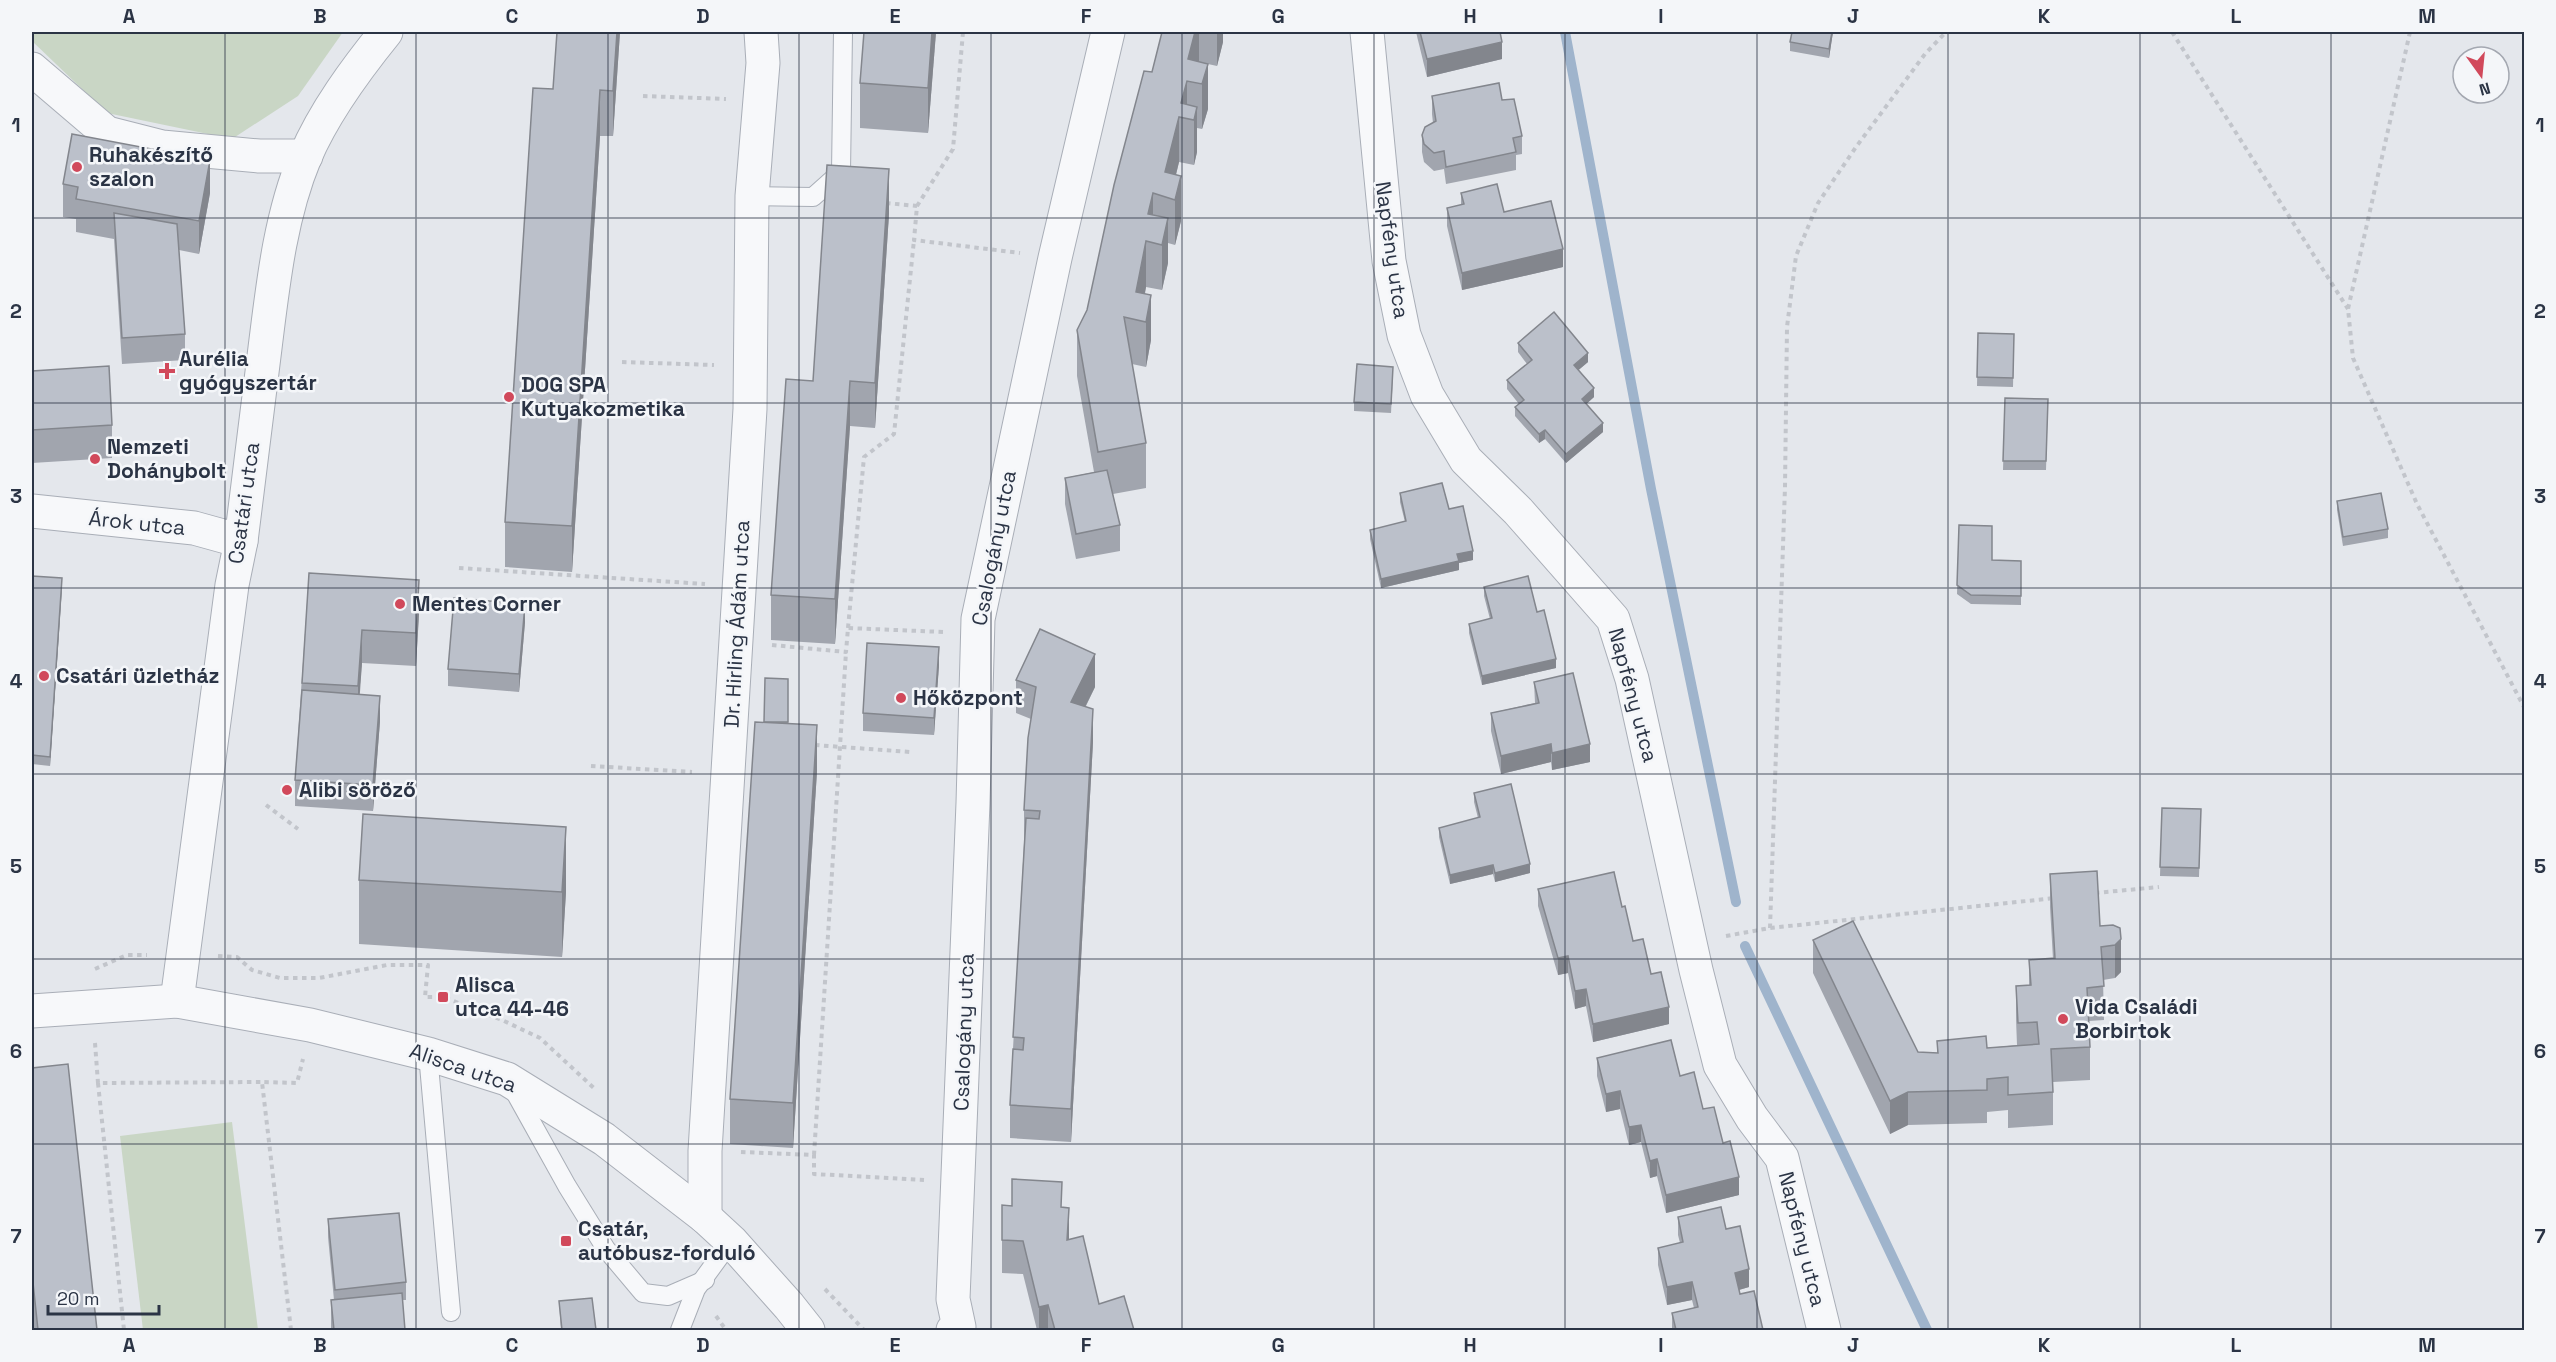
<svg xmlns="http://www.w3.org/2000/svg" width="2556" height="1362" viewBox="0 0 2556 1362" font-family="'Space Grotesk',sans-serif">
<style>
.grass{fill:#c9d6c5}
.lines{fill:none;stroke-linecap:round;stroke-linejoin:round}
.stream{stroke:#9fb4cc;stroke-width:10}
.lane-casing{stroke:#a9aeb7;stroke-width:20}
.street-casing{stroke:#a9aeb7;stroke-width:35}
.path{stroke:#c2c5cb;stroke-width:4;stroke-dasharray:4.5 4.5;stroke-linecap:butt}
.lane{stroke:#f7f8fa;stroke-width:18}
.street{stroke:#f7f8fa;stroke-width:33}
.wall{fill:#a1a5ae}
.shaded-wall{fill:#83868d}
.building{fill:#bbc0ca;stroke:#83868d;stroke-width:1.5}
.grid{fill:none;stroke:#2b3445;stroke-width:1.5;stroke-opacity:0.55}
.poi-dot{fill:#d1495b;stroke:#f4f6f9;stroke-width:2}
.labels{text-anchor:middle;stroke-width:5;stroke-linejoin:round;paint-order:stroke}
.poi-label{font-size:21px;font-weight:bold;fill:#2b3445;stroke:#f4f6f9;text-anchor:start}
.street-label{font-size:21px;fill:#2b3445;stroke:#f4f6f9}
.neatline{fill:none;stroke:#2b3445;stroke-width:2}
.grid-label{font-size:20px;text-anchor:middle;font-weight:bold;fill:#2b3445}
</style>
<rect width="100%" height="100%" fill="#e4e7ec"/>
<g class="grass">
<path d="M32 32H343L298 96 232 139 107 113 32 41Z"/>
<path d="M232 1122 258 1330H143L120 1136Z"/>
</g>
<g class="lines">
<g class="stream">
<path d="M1565 32 1651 489 1736 902"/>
<path d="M1745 946 1927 1330"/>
</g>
<g class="lane-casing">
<g id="lane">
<path d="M752 196 813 197 841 172 843 32"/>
<path d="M428 1054 451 1312"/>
<path d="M512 1087 567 1186 606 1249 643 1293 668 1296 705 1280"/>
<path d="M680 1330 696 1289 731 1241"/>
</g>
</g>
<g class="street-casing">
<g id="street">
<path d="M1367 32 1389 261 1404 335 1427 395 1466 460 1518 511 1613 619 1632 679 1696 970 1720 1065 1752 1118 1782 1158 1824 1330"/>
<path d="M32 69 107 133 162 147 259 156H306"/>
<path d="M32 511 194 528 241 541"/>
<path d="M177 1001 232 585 241 541C249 477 257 412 265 348 273 284 280 217 305 157 324 112 356 69 386 32"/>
<path d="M32 1011 177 1001 310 1025 428 1054 507 1079 604 1139 705 1217 731 1241 789 1306 808 1330"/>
<path d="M705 1217V1151L750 409 752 196 763 63 761 32"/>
<path d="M953 1330 959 1327 953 1299 973 803 978 619 1055 258 1108 32"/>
</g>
</g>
<g class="path">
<path d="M2172 32 2348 309"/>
<path d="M2410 32 2348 309 2353 358 2417 504 2524 707"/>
<path d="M643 96 726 99"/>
<path d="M886 203 917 206 914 240 1020 253"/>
<path d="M917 206 953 149 963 32"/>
<path d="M622 362 714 365"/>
<path d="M459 568 705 584"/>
<path d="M848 628 864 457 894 434 914 240"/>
<path d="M772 645 846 652 848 628 943 632"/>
<path d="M815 745 910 752"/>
<path d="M591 766 692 772"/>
<path d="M266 805 298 829"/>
<path d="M2095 893 2159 887"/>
<path d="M1770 928 1785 487 1787 327 1796 256 1818 203 1856 147 1925 54 1946 32"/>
<path d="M1726 936 1770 928 2055 898"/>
<path d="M218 956 237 957 252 970 280 978H319L387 965H428L425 997H443L502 1020 540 1038 596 1090"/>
<path d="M95 969 127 955H147"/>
<path d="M95 1043 98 1083 262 1082"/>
<path d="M98 1083 124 1330"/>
<path d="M741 1152 814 1155V1174L924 1180"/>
<path d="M814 1155 846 652"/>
<path d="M825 1289 864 1330"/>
<path d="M716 1316 726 1330"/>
<path d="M291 1330 262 1082 297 1083 303 1059"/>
</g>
<use href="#lane" class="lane"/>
<use href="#street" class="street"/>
</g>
<g class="wall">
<path d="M620 32 613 136H600L572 572 505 567V522L553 89Z"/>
<path d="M936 32 928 133 860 128V83Z"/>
<path d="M1162 32H1223V42L1217 66 1208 64V109L1202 129 1197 128V152L1194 165 1179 162 1176 175 1181 221 1175 245 1168 243V263L1162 290 1146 287 1145 294 1151 340 1146 367 1132 364 1146 443V488L1113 494 1120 525V551L1076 559 1065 504V478L1094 472 1077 376V330L1087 310 1152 72Z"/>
<path d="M1416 32H1500L1502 59 1427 77Z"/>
<path d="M1833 32 1829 58 1790 51V42Z"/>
<path d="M1432 96 1502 100 1522 136V154L1516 155V170L1446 184 1444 169 1434 171 1424 162 1422 152V135L1433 123 1432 114Z"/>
<path d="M63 184 210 193 199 254 179 250 185 334V360L122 364 114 239 76 232V219L63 217Z"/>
<path d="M1461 193 1504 212 1563 267 1462 290 1447 226V208L1461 205Z"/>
<path d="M889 214 875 428 850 426 835 644 771 640V595L813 381Z"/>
<path d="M1978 333 2014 334 2013 387 1977 386Z"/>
<path d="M1518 343 1588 362 1578 370 1594 397 1586 404 1603 432 1566 463 1545 439 1539 443 1515 416V407L1519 404 1507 389V380L1527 364 1518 352Z"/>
<path d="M32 371 112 425V458L32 463Z"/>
<path d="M1393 376 1391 413 1354 411V402Z"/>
<path d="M2005 398 2048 399 2046 470H2003Z"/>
<path d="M1400 493 1449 509 1473 560 1459 563V570L1381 588 1370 539V530L1405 522 1400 502Z"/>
<path d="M2337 501 2388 529V538L2343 546 2337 510Z"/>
<path d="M1959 525 1992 560 2021 561V605L1971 604 1957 594Z"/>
<path d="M309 573 419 613 416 666 362 663 359 694 380 721 373 811 295 806V780Z"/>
<path d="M32 576 62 587 50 766 32 764Z"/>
<path d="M1484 587 1537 612 1556 668 1482 685 1469 633V624L1490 619 1484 596Z"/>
<path d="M525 622 519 692 448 686V669Z"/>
<path d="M939 665 934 735 863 731V713Z"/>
<path d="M788 679V724L817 771 793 1148 730 1144V1099L764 722Z"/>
<path d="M1016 680 1095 687 1086 706 1093 742 1071 1142 1010 1138V1105L1024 843V810L1031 719 1016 713Z"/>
<path d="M1534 682 1590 762 1552 770 1551 762 1501 774 1491 731V713L1535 703Z"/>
<path d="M1474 793 1530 873 1495 882 1493 874 1450 884 1439 837V828L1478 818 1474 802Z"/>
<path d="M2162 808 2201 809 2199 877 2160 876Z"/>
<path d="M2050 874 2100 926 2113 925 2121 972 2115 978 2103 980 2104 1020 2089 1021 2090 1047V1080L2053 1082V1125L2008 1128V1110L1987 1112V1123L1908 1125 1890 1134 1813 973V940L1918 1052 1937 1053V1041L1987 1048 2017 1045 2016 1019V986L2029 985V960L2053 959 2050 907Z"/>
<path d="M359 880 566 892 562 957 359 944Z"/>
<path d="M1538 889 1622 907 1633 941 1651 974 1669 1024 1593 1042 1586 1006 1575 1009 1568 973 1558 975 1538 906Z"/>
<path d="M1597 1058 1680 1076 1703 1109 1723 1143 1739 1195 1666 1213 1657 1176 1650 1178 1641 1142 1629 1145 1620 1109 1606 1112 1597 1076Z"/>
<path d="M32 1068 97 1330H33L32 1319Z"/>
<path d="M1002 1205 1062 1208 1069 1240 1099 1304 1134 1330H1037L1023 1274 1002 1273Z"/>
<path d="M1678 1217 1726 1229 1749 1287 1739 1290 1740 1294 1763 1330H1672V1313L1694 1308 1692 1300 1667 1305 1658 1265V1248L1680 1243 1678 1235Z"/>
<path d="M328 1219 406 1282V1300H402L405 1330H331V1300H334L328 1237Z"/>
<path d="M559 1301 596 1330H561Z"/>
</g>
<g class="shaded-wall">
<path d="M617 32H620L613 136V91Z"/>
<path d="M932 32H936L928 133V88Z"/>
<path d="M1195 32H1199V62L1188 59Z"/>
<path d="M1217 32H1223V42L1217 66Z"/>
<path d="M1832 32H1833L1829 58V49Z"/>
<path d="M1502 42V59L1427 77V59Z"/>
<path d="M1208 64V109L1202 129V84Z"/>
<path d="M1187 81V118L1181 103Z"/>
<path d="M600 90V136L572 572V526Z"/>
<path d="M1197 107V152L1194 165V120Z"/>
<path d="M1179 117V162L1170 198 1165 172Z"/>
<path d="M210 160V193L199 254V221Z"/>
<path d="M889 169V214L875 428V383Z"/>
<path d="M1181 176V221L1175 245V200Z"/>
<path d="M1153 193V239L1148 214Z"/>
<path d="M1168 218V263L1162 290V245Z"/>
<path d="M1146 241V287L1139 320 1136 292Z"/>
<path d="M1563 249V267L1462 290V273Z"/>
<path d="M1151 295V340L1146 367V322Z"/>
<path d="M1588 353V362L1574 374V365Z"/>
<path d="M850 381V426L835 644V599Z"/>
<path d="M1594 388V397L1582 408V399Z"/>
<path d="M1603 423V432L1566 463V454Z"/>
<path d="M1545 430V439L1539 443V434Z"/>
<path d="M1473 551V560L1459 563V570L1381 588V579L1457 554Z"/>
<path d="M62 578V587L50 766V757Z"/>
<path d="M419 580V613L416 666V633Z"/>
<path d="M525 604V622L519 692V674Z"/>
<path d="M362 630V663L358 720V686Z"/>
<path d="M939 647V665L934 735V718Z"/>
<path d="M1095 654V687L1071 735V702Z"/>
<path d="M1556 659V668L1482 685V676Z"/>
<path d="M380 696V721L373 811V785Z"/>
<path d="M1093 709V742L1071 1142V1109Z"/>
<path d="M817 725V771L793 1148V1103Z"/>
<path d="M1551 744V762L1501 774V756Z"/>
<path d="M1590 744V762L1552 770V753Z"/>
<path d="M566 827V892L562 957V892Z"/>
<path d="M1530 864V873L1495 882V873Z"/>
<path d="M1493 865V874L1450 884V875Z"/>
<path d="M2121 939V972L2115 978V945Z"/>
<path d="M1568 956V973L1558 975V958Z"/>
<path d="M1586 989V1006L1575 1009V991Z"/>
<path d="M1669 1007V1024L1593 1042V1024Z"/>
<path d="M1620 1091V1109L1606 1112V1094Z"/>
<path d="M1908 1092V1125L1890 1134V1101Z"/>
<path d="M1641 1125V1142L1629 1145V1127Z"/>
<path d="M1657 1159V1176L1650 1178V1161Z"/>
<path d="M1739 1177V1195L1666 1213V1195Z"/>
<path d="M1069 1208V1241L1067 1240Z"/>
<path d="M1749 1269V1287L1735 1291V1273Z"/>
<path d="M1692 1282V1300L1667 1305V1287Z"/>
<path d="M1048 1305V1330H1039V1307Z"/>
</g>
<g class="building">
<path d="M557 32H617L613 91 600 90 572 526 505 522 533 88 553 89Z"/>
<path d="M864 32H932L928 88 860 83Z"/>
<path d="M1162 32H1195L1188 59 1208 64 1202 84 1187 81 1181 103 1197 107 1194 120 1179 117 1165 172 1181 176 1175 200 1153 193 1148 214 1168 218 1162 245 1146 241 1136 292 1151 295 1146 322 1124 317 1146 443 1098 452 1077 330 1087 310 1114 185 1144 71 1152 72Z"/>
<path d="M1420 32H1500L1502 42 1427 59Z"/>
<path d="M1792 32H1832L1829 49 1790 42Z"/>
<path d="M1499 83 1502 100 1514 99 1522 136 1513 138 1516 152 1446 167 1444 151 1434 153 1424 144 1422 135 1425 127 1436 121 1432 96Z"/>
<path d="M72 134 210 160 199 221 76 199 78 187 63 184Z"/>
<path d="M827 165 889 169 875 383 850 381 835 599 771 595 786 379 813 381Z"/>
<path d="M1497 184 1504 212 1551 201 1563 249 1462 273 1447 208 1464 204 1461 193Z"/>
<path d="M114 213 177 224 185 334 122 338Z"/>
<path d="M1554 312 1588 353 1574 365 1594 388 1582 399 1603 423 1566 454 1545 430 1539 434 1515 407 1524 400 1507 380 1532 360 1518 343Z"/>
<path d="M1978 333 2014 334 2013 378 1977 377Z"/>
<path d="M1357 364 1393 367 1391 404 1354 402Z"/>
<path d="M109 366 112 425 32 430V371Z"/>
<path d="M2005 398 2048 399 2046 461H2003Z"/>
<path d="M1107 470 1120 525 1076 534 1065 478Z"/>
<path d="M1442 483 1449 509 1463 506 1473 551 1457 554 1459 561 1381 579 1370 530 1406 521 1400 493Z"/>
<path d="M2381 493 2388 529 2343 537 2337 501Z"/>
<path d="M1959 525 1992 526V560L2021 561V596L1971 595 1957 585Z"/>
<path d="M309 573 419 580 416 633 362 630 358 686 302 683Z"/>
<path d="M32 576 62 578 50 757 32 755Z"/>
<path d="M1528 576 1537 612 1544 610 1556 659 1482 676 1469 624 1492 618 1484 587Z"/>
<path d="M454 598 525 604 519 674 448 669Z"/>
<path d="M1040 629 1095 654 1071 702 1093 709 1071 1109 1010 1105 1013 1049 1023 1050 1024 1038 1013 1037 1026 818 1039 819 1040 811 1024 810 1028 738 1036 687 1016 680Z"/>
<path d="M867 643 939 647 934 718 863 713Z"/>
<path d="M1573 673 1590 744 1552 753 1551 744 1501 756 1491 713 1539 703 1534 682Z"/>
<path d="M765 678 788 679V722H764Z"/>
<path d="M302 690 380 696 373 785 295 780Z"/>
<path d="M755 722 817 725 793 1103 730 1099Z"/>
<path d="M1511 784 1530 864 1495 873 1493 865 1450 875 1439 828 1480 817 1474 793Z"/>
<path d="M2162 808 2201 809 2199 868 2160 867Z"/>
<path d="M363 814 566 827 562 892 359 880Z"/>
<path d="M2097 871 2100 926 2113 925 2120 928 2121 939 2115 945 2101 947 2104 986 2087 988 2090 1047 2051 1049 2053 1092 2008 1095V1077L1987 1079V1090L1908 1092 1890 1101 1813 940 1853 921 1918 1052 1938 1053 1937 1041 1986 1036 1987 1048 2039 1044 2037 1022 2018 1023 2016 986 2031 985 2029 960 2055 958 2050 874Z"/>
<path d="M1614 872 1622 907 1625 906 1633 941 1643 939 1651 974 1661 972 1669 1007 1593 1024 1586 989 1575 991 1568 956 1558 958 1538 889Z"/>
<path d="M1671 1040 1680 1076 1694 1072 1703 1109 1714 1107 1723 1143 1730 1141 1739 1177 1666 1195 1657 1159 1650 1161 1641 1125 1629 1127 1620 1091 1606 1094 1597 1058Z"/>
<path d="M68 1064 97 1330H38L32 1273V1068Z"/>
<path d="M1012 1179 1062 1182 1061 1207 1069 1208 1067 1240 1083 1236 1099 1304 1124 1296 1134 1330H1055L1048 1305 1039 1307 1023 1241 1002 1240V1205L1012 1206Z"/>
<path d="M1721 1207 1726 1229 1740 1226 1749 1269 1735 1273 1740 1294 1754 1291 1763 1330H1676L1672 1313 1698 1307 1692 1282 1667 1287 1658 1248 1683 1242 1678 1217Z"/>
<path d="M399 1213 406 1282 335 1290 328 1219Z"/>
<path d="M402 1293 405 1330H334L331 1300Z"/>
<path d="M592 1298 596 1330H562L559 1301Z"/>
</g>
<path class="grid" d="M225 32V1330M416 32V1330M608 32V1330M799 32V1330M991 32V1330M1182 32V1330M1374 32V1330M1565 32V1330M1757 32V1330M1948 32V1330M2140 32V1330M2331 32V1330M32 218H2524M32 403H2524M32 588H2524M32 774H2524M32 959H2524M32 1144H2524"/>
<g class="poi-dot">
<circle cx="77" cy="167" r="6"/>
<path d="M164 362h6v6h6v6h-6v6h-6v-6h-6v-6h6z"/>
<circle cx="509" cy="397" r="6"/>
<circle cx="95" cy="459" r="6"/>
<circle cx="400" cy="604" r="6"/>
<circle cx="44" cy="676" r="6"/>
<circle cx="901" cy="698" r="6"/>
<circle cx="287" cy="790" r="6"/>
<rect x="437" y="991" width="12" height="12" rx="3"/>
<circle cx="2063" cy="1019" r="6"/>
<rect x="560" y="1235" width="12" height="12" rx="3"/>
</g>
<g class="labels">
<g class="poi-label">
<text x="89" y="162">Ruhakészítő<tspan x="89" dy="24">szalon</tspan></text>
<text x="179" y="366">Aurélia<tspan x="179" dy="24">gyógyszertár</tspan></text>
<text x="521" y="392">DOG SPA<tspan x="521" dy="24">Kutyakozmetika</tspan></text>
<text x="107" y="454">Nemzeti<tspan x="107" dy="24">Dohánybolt</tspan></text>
<text x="412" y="611">Mentes Corner</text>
<text x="56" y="683">Csatári üzletház</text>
<text x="913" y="705">Hőközpont</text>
<text x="299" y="797">Alibi söröző</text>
<text x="455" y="992">Alisca<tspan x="455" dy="24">utca 44-46</tspan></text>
<text x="2075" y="1014">Vida Családi<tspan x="2075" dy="24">Borbirtok</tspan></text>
<text x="578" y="1236">Csatár,<tspan x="578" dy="24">autóbusz-forduló</tspan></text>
</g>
<g class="street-label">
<text transform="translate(1392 250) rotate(82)" y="7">Napfény utca</text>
<text transform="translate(244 503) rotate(-82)" y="7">Csatári utca</text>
<text transform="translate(137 523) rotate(6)" y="7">Árok utca</text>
<text transform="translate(994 548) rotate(-79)" y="7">Csalogány utca</text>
<text transform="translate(737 624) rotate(-87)" y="7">Dr. Hirling Ádám utca</text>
<text transform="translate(1633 695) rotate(75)" y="7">Napfény utca</text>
<text transform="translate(964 1032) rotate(-88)" y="7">Csalogány utca</text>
<text transform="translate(463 1068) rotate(19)" y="7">Alisca utca</text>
<text transform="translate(1802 1239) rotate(76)" y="7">Napfény utca</text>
</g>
</g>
<rect width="2556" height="1362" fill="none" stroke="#f4f6f9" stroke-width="66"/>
<g transform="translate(2481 75) rotate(165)"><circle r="28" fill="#f4f6f9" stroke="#a4a8b1" stroke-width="1.5"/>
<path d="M0-4.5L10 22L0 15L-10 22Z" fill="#d1495b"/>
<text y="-9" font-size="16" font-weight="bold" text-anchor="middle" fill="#2b3445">N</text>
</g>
<path d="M48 1305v9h111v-9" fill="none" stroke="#2b3445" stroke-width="3"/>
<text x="57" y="1305" font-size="18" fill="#2b3445" stroke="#f4f6f9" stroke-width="4.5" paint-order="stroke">20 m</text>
<rect x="33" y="33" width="2490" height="1296" class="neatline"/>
<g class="grid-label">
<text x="129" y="23">A</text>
<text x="320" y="23">B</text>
<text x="512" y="23">C</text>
<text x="703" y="23">D</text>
<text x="895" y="23">E</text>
<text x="1086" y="23">F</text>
<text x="1278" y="23">G</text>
<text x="1470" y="23">H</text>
<text x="1661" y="23">I</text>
<text x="1853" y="23">J</text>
<text x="2044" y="23">K</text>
<text x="2236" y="23">L</text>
<text x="2427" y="23">M</text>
<text x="16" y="132">1</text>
<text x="2540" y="132">1</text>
<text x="16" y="318">2</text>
<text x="2540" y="318">2</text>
<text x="16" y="503">3</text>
<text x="2540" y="503">3</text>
<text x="16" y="688">4</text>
<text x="2540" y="688">4</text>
<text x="16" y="873">5</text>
<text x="2540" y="873">5</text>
<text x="16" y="1058">6</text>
<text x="2540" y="1058">6</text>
<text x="16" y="1243">7</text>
<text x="2540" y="1243">7</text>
<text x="129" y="1352">A</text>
<text x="320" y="1352">B</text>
<text x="512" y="1352">C</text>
<text x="703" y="1352">D</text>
<text x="895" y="1352">E</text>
<text x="1086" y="1352">F</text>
<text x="1278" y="1352">G</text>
<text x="1470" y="1352">H</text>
<text x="1661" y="1352">I</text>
<text x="1853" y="1352">J</text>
<text x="2044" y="1352">K</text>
<text x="2236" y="1352">L</text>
<text x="2427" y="1352">M</text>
</g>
</svg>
